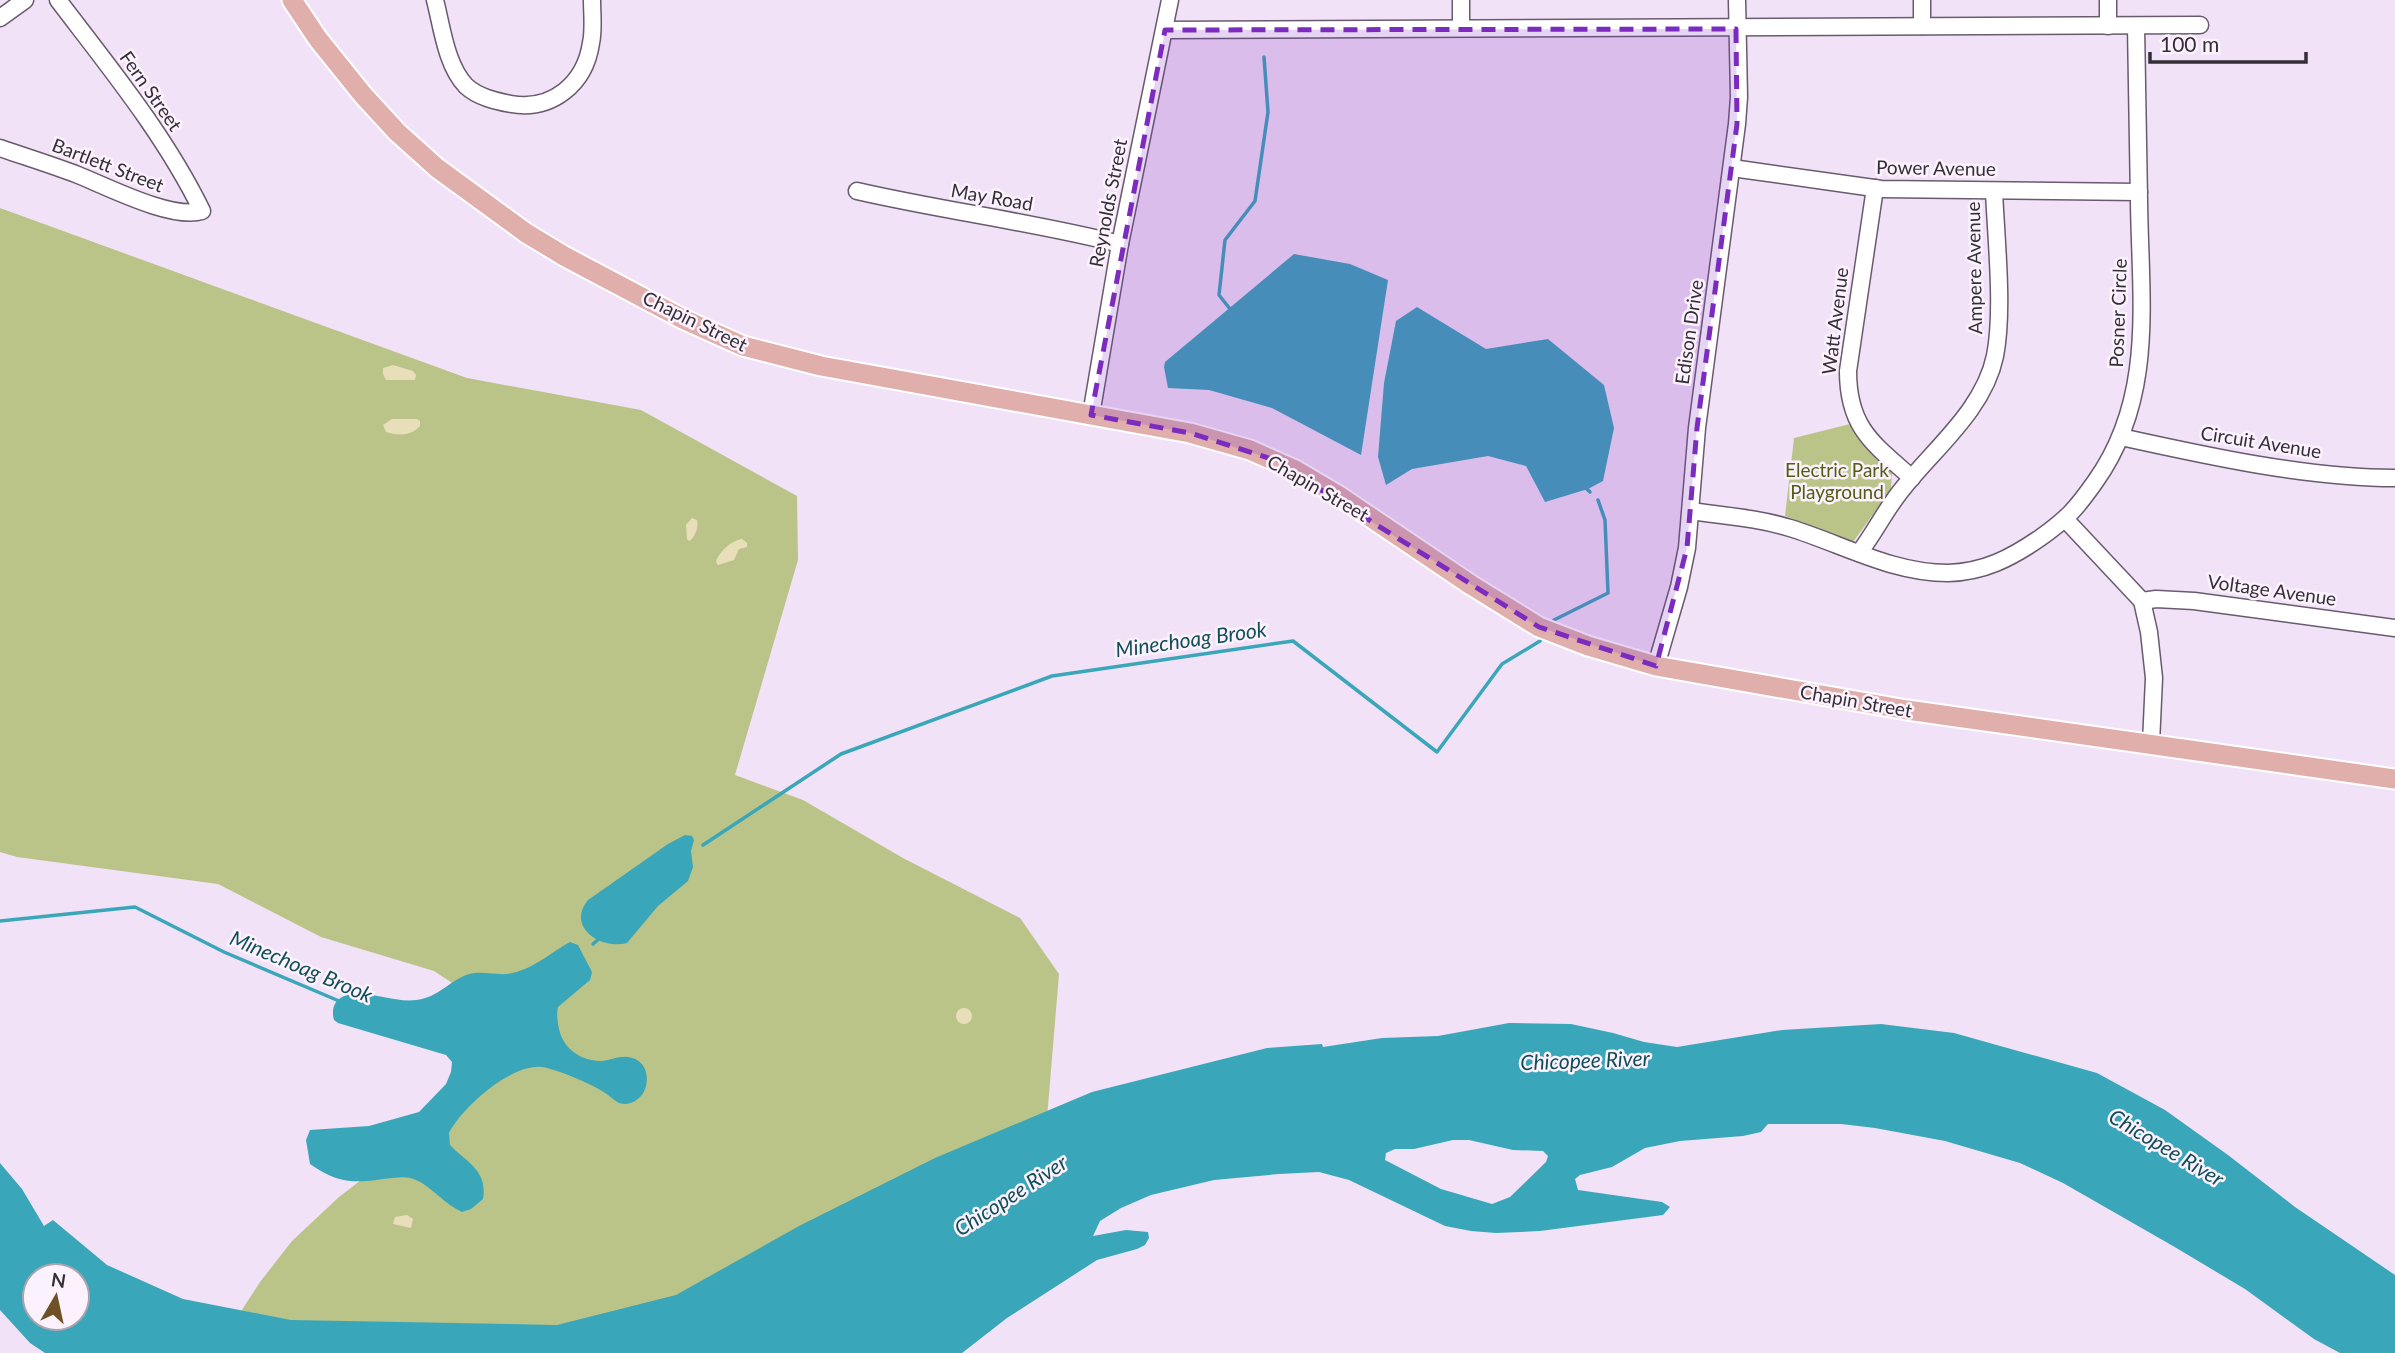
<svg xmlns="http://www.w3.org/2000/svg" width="2395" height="1353" viewBox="0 0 2395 1353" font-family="Lato,sans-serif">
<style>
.green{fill:#bac489}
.sand{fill:#e8dfba}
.water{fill:#3aa6b9;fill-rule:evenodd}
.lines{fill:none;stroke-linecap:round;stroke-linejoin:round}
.stream{stroke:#3aa6b9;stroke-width:3.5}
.minor-casing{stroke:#695b6d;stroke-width:19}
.major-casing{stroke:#fff;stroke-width:23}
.minor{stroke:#fff;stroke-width:16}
.major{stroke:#e0afac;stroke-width:19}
.marked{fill:#7b2cbf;fill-opacity:0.2;stroke:#7b2cbf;stroke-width:5;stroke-dasharray:14 9;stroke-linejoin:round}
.labels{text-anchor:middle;stroke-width:5;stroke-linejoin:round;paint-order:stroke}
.street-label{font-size:19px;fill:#342e36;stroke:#fcf2fe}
.park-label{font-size:19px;fill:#545c15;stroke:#fcf2fe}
.water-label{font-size:21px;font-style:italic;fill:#104e58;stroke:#fcf2fe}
</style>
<rect width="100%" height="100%" fill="#f2e2f7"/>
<g class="green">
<path d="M0 208 467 378 641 410 797 496 798 560 735 775 803 800 903 858 1020 918 1059 974 1047 1118 613 1331 234 1322 260 1282 292 1241 339 1197 438 1121 493 1010 434 971 321 937 218 884 17 857 0 852Z"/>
<path d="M1850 424 1892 471 1891 490 1853 542 1785 516 1794 438Z"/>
</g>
<g class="sand">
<path d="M393 365 413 371 416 375 415 380H386L383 374V368Z"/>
<path d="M392 419H417L420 421V426C411 436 398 436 386 432L383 425Z"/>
<path d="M692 518 697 520C699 526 695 538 689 541L687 539 686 525Z"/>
<path d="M742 539 747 543V547L739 549 734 560 718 565 716 562C718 553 732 540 742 539Z"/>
<circle cx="964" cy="1016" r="8"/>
<path d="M407 1215 413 1219 411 1228 393 1224 395 1217Z"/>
</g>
<g class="water">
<path d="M1294 254 1350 264 1388 280 1361 455 1272 408 1209 390 1168 388 1164 367 1165 362Z"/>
<path d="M1417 307 1486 349 1548 339 1604 385 1614 428 1603 481 1588 489 1545 502 1526 466 1488 456 1412 469 1386 485 1378 457 1384 383 1396 321Z"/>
<path d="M685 835 692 836 694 840 691 851 693 867 688 881 658 906 627 943C601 950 566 927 588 900L668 844Z"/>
<path d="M570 942 578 945 592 972 590 980 558 1007C556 1016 558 1024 560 1033 566 1051 583 1061 602 1061 611 1060 619 1056 628 1057 645 1059 650 1075 645 1089 642 1099 629 1107 619 1103 613 1100 608 1094 602 1091 585 1081 565 1073 547 1068 516 1059 463 1106 449 1133L450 1145C466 1162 488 1170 483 1199L471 1209 462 1212C444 1204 431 1186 416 1180 406 1175 394 1178 383 1179 353 1184 335 1182 310 1164L306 1140 310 1130 369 1126 419 1112 446 1084 451 1072 452 1062 446 1055 338 1023 334 1020C331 1009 334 999 347 995 365 989 394 1003 416 1000 438 998 450 980 469 974 482 971 495 975 507 974 531 971 550 953 570 942Z"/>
<path d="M1509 1023 1571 1024 1613 1033 1644 1042 1677 1047 1782 1030 1881 1024 1954 1033 2097 1073 2165 1110 2228 1155 2295 1207 2395 1275V1353H2340L2314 1339 2245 1289 2173 1246 2063 1183 2020 1163 1945 1141 1875 1128 1841 1124H1768L1761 1132 1743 1136 1680 1141 1645 1148 1612 1167 1580 1175 1575 1179 1578 1190 1662 1202 1670 1207 1663 1215 1540 1231 1496 1233 1471 1231 1445 1226 1349 1180 1319 1172 1279 1174 1214 1180 1151 1195 1121 1208 1100 1221 1093 1236 1126 1230 1148 1232 1149 1238 1145 1245 1137 1249 1097 1260 1007 1318 962 1353H45L30 1343 0 1310V1163L22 1189 44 1226 53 1220 107 1265 183 1299 291 1320 557 1325 676 1295 799 1226 935 1158 1092 1092 1267 1048 1322 1044 1323 1047 1382 1038 1438 1036ZM1453 1140H1469L1513 1150 1543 1151 1548 1156 1546 1162 1510 1197 1492 1204 1441 1189 1385 1160 1386 1153 1395 1149H1414ZM35 1276H77V1318H35Z"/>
</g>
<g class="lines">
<g class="stream">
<path d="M1230 309 1219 295 1225 240 1255 201 1268 112 1264 57"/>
<path d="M1584 486 1590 492"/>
<path d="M1551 623 1554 620 1608 593 1605 520 1598 500"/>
<path d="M703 845 841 754 1052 676 1293 641 1437 752 1502 664 1540 641 1544 636"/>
<path d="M0 921 135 907 224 952 339 1001"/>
<path d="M593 944 600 938"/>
</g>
<g class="minor-casing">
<g id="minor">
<path d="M435 0C442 27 446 65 466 86 478 97 495 101 511 104 552 111 585 84 591 43 594 30 592 14 592 0"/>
<path d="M1461 0V27"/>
<path d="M0 18 25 0"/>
<path d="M1922 26V0"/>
<path d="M2108 26V0"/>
<path d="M1165 30 2200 25"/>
<path d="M0 148C26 157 52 165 78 175 108 187 172 220 202 211 165 135 109 67 58 0"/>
<path d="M1732 168 1881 189 2139 192"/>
<path d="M1875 188 1848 371C1848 427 1872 443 1912 478"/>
<path d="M857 191C944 211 1033 222 1120 244"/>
<path d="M1091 415 1120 244 1170 0"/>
<path d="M2121 437C2207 456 2307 478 2395 478"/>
<path d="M1691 511C1725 516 1758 518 1790 528 1842 544 1892 573 1948 573 1984 572 2011 558 2040 538 2067 519 2076 509 2095 482 2156 397 2140 299 2139 201 2138 142 2137 84 2136 26"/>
<path d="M2066 520 2142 601 2149 632 2154 678 2151 743"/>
<path d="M1859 553C1875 532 1887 507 1904 487 1936 447 1984 409 1995 356 2004 310 1996 239 1994 191"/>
<path d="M2142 601 2156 599 2194 601 2395 628"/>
<path d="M1656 666 1679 587 1687 548 1697 428 1737 124 1739 97 1737 0"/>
</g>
</g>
<g class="major-casing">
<path id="major" d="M292 0 318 39 363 95 397 132 437 168 526 233 564 256 683 319 743 346 821 366 1190 433 1250 450 1295 470 1339 496 1471 585 1539 627 1588 646 1656 666 1907 710 2395 779"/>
</g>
<use href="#minor" class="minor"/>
<use href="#major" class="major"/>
</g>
<path class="marked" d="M1736 29 1737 124 1697 428 1687 548 1656 666 1539 627 1272 459 1190 433 1091 415 1165 30Z"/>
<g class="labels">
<g class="street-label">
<text transform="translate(151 91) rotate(55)" y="7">Fern Street</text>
<text transform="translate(108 165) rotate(21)" y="7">Bartlett Street</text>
<text transform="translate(1936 168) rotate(1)" y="7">Power Avenue</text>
<text transform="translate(992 197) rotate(10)" y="7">May Road</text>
<text transform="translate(1108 203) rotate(-79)" y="7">Reynolds Street</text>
<text transform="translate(1974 268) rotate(-91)" y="7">Ampere Avenue</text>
<text transform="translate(2118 313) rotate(-88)" y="7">Posner Circle</text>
<text transform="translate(695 321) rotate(26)" y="7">Chapin Street</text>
<text transform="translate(1835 321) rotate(-83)" y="7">Watt Avenue</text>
<text transform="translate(1689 332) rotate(-82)" y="7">Edison Drive</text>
<text transform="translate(2261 442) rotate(9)" y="7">Circuit Avenue</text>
<text transform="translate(1318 488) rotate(30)" y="7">Chapin Street</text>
<text transform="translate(2272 590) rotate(8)" y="7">Voltage Avenue</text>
<text transform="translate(1856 701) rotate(10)" y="7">Chapin Street</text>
</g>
<g class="park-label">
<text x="1837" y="477">Electric Park<tspan x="1837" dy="22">Playground</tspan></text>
</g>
<g class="water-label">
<text transform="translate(1191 640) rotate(-8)" y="7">Minechoag Brook</text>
<text transform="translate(301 967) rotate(23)" y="7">Minechoag Brook</text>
<text transform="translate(1585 1061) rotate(-2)" y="7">Chicopee River</text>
<text transform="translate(2166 1148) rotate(31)" y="7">Chicopee River</text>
<text transform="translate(1011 1196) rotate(-33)" y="7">Chicopee River</text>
</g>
</g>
<g transform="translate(56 1297) rotate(9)"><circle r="33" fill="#fcf2fe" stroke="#aca4ae" stroke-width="2"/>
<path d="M0-5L12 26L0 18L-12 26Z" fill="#6e5225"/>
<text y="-10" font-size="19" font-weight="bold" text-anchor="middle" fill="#342e36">N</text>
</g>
<path d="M2150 52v10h156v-10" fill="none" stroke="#342e36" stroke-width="3.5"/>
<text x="2160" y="52" font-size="21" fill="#342e36" stroke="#fcf2fe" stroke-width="5" paint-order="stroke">100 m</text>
</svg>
